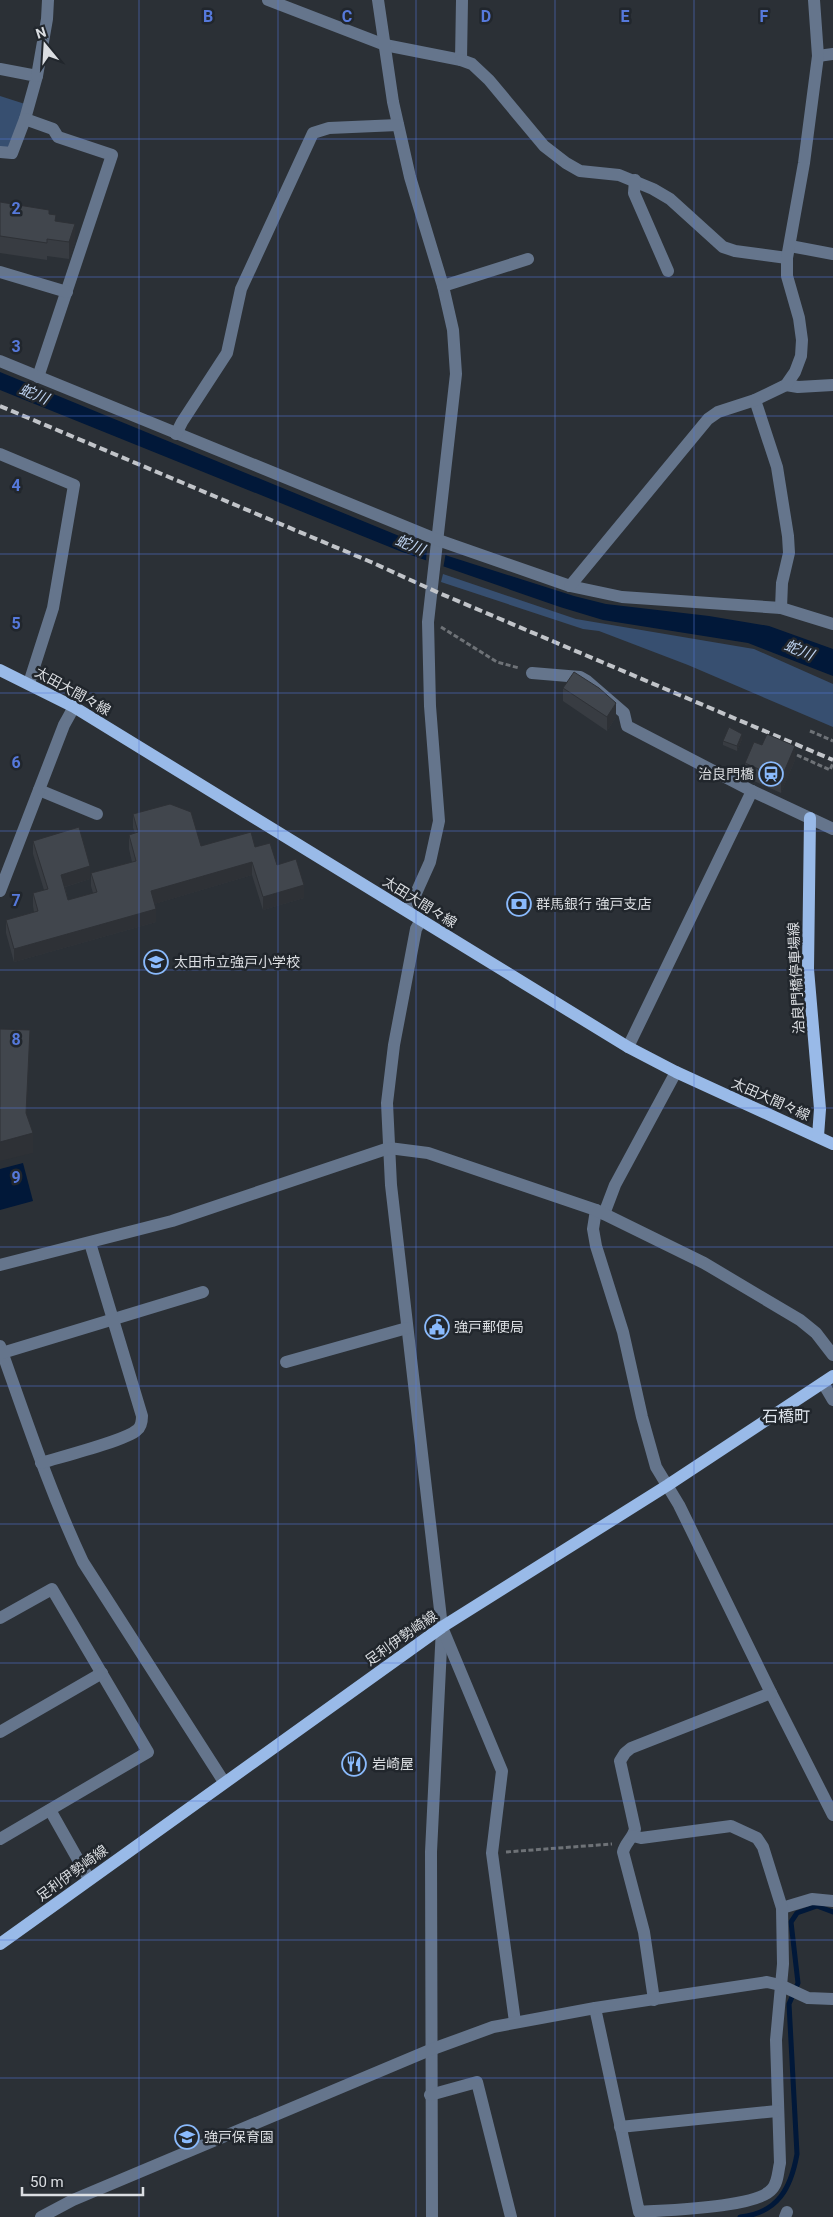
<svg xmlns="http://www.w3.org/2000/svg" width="833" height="2217" viewBox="0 0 833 2217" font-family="Roboto,'Noto Sans JP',sans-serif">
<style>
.green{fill:#374f70}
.water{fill:#011839}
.pier{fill:#2b3036}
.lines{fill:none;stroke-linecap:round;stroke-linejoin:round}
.stream{stroke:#011839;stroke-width:5}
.path{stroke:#6e7277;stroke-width:3;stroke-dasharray:5 2.5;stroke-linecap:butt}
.minor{stroke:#65758c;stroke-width:12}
.major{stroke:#99bae8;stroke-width:12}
.rail{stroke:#c1c4c9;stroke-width:4;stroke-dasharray:8 4;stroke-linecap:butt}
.wall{fill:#383c42}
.shaded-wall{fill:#2e3136}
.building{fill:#41464d;stroke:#2e3136}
.grid{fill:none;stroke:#5679db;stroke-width:1;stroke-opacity:0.55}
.labels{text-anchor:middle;stroke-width:5;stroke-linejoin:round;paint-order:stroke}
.street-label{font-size:14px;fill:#dbdee2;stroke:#21262c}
.poi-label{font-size:14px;fill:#dbdee2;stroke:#21262c;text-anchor:start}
.water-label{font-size:15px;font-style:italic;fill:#bed3f1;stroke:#21262c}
.quarter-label{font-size:16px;fill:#dce2ea;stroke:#21262c}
.grid-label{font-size:16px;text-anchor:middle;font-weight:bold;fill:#5679db;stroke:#21262c;stroke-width:5;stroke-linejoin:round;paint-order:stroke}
</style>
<rect width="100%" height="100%" fill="#2b3036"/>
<g class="green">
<path d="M0 96 25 104 10 149 0 148Z"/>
<path d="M443 574 576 619 754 649 833 684V727L688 665 599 631 583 629 441 582Z"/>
</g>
<g class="water">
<path d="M0 372 448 556 574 596 606 604 709 616 769 626 833 649V676L748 643 603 620 560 607 402 552 0 390Z"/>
<path d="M23 1163 33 1201 0 1210V1169Z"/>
</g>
<path class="pier" d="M427 544 446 552 443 569 426 563Z"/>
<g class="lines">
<path class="stream" d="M740 2217C778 2213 791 2188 797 2154L789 2004 798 1983 791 1922 797 1913 817 1906 833 1912"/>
<g class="path">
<path d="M441 627 497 662 519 668"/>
<path d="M810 731 833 741"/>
<path d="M797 755 830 770 833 763"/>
<path d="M506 1852 612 1844"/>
</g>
<g class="minor">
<path d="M268 0 385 45 461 60 462 0"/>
<path d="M378 0 393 102 410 177 443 286 453 330 456 374 428 622 430 706 439 821 430 862 408 911"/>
<path d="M818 56 833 54"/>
<path d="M461 60 472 64 489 80 544 146 566 163 580 171 619 175 653 189 670 199 723 247 735 251 787 258"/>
<path d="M0 69 37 76 25 119"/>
<path d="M37 76 47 19 48 0"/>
<path d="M0 152 12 153 25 119 53 129 58 137 112 155 38 377"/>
<path d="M635 180 634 193 668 271"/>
<path d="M790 246 833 254"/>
<path d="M0 272 67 292"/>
<path d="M443 286 528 259"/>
<path d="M0 361 438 540 570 586 622 597 781 608 833 624"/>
<path d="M786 385 798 387 833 385"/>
<path d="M755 400 777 467 788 536 789 553 782 583 781 608"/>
<path d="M176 434 182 422 227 353 241 289 313 133 329 128 398 125"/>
<path d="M0 454 74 485 53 608 29 683"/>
<path d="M570 586 708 419 718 412 755 400 786 385 795 372 801 356 802 340 799 318 787 276V258L804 163 818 56 814 0"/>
<path d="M532 673 580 677 587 681 624 713 627 726 752 791 833 829"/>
<path d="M39 790 97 814"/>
<path d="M0 891 64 725 74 707"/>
<path d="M421 920 416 929 394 1045 387 1103 391 1185 442 1627 431 1852 432 2217"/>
<path d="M628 1047 752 791"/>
<path d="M596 1210 593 1229 596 1246 623 1332 642 1417 656 1467 679 1505 771 1693 833 1815"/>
<path d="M604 1214 615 1185 676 1072"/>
<path d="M0 1265 172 1221 389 1148 428 1153 596 1210 704 1263 800 1320 816 1333 833 1355"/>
<path d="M0 1346C26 1419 50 1492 83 1562L224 1782"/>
<path d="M2 1353 203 1292"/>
<path d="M286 1362 407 1328"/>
<path d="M823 1383 833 1400"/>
<path d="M41 1463C60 1457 125 1441 137 1430 141 1427 142 1421 142 1416L90 1243"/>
<path d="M0 1618 52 1589 148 1752 0 1839"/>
<path d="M444 1632 502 1771 492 1853 515 2022"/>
<path d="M0 1732 102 1673"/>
<path d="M50 1810 89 1879"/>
<path d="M782 1908 812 1899 833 1901"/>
<path d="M654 2000 644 1932 623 1852C625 1843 633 1838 635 1829L620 1761 625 1753 631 1748 771 1693"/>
<path d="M595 2008 639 2212C665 2210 757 2208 772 2189 778 2183 778 2171 780 2163L776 2040 783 1964 782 1908 763 1847 757 1838 731 1826 641 1838 633 1836"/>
<path d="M430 2095 477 2082 511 2217"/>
<path d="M620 2127 777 2111"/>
<path d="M41 2217 73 2200 430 2050 493 2027 595 2008 767 1982 780 1985 808 1998 833 1999"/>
<path d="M785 2217 787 2212"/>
</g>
<g class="major">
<path d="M0 670 74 707 628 1047 676 1072 833 1144"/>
<path d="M810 818 808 969 820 1109 818 1136"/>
<path d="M0 1944 442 1627 668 1485 833 1376"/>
</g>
<path class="rail" d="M0 406 371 562 439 593 833 760"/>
</g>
<g class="wall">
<path d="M0 202 49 214 75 242 69 259 47 256V260L0 253Z"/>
<path d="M563 688 616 717 607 731 563 701Z"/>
<path d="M742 739 737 751 723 745V741Z"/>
<path d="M795 760 781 793 745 777V763Z"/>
<path d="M133 814 201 846 255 847 277 865 304 898 263 910 252 875 154 904 156 922 14 962 6 933V920L34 912 33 906V893L44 890 33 854V841L90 879 65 887 68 900 93 893 91 886V873L132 862 129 849V835L135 833 133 828Z"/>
</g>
<g class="shaded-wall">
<path d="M75 224V242L69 259V242Z"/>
<path d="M616 703V717L607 731V717Z"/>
<path d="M742 734V739L737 751V746Z"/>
<path d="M795 746V760L781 793V779Z"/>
<path d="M252 862V875L151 905V891Z"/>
<path d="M90 866V879L61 888V875Z"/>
<path d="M304 885V898L263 910V897Z"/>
<path d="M156 909V922L14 962V949Z"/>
<path d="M30 1030V1050L26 1132V1113Z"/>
<path d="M33 1133V1153L0 1161V1142Z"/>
</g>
<g class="building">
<path d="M0 202 49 210V214L56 215 55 221 75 224 69 242 47 239V243L0 236Z"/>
<path d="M574 672 599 688 616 703 607 717 563 688Z"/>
<path d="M729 727 742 734 737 746 723 741Z"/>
<path d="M767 734 795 746 781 779 745 763 754 742 762 745Z"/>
<path d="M170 804 191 812 201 846 251 832 255 847 270 843 277 865 296 859 304 885 263 897 252 862 151 891 156 909 14 949 6 920 38 911 33 893 48 889 33 841 79 827 90 866 61 875 68 900 97 892 91 873 136 861 129 835 138 832 133 814Z"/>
<path d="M0 1029 30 1030 26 1113 33 1133 0 1142Z"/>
</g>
<path class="grid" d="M139 0V2217M278 0V2217M416 0V2217M555 0V2217M694 0V2217M0 139H833M0 277H833M0 416H833M0 554H833M0 693H833M0 831H833M0 970H833M0 1108H833M0 1247H833M0 1386H833M0 1524H833M0 1663H833M0 1801H833M0 1940H833M0 2078H833"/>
<defs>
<g id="station-ring" transform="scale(1.25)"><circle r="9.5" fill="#21262c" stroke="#8abafc" stroke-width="1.5"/><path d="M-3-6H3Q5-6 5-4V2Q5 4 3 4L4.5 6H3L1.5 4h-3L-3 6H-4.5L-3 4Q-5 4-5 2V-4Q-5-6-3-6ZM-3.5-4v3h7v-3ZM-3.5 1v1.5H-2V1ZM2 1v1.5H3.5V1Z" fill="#8abafc"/></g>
<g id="bank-ring" transform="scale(1.25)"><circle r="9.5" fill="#21262c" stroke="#8abafc" stroke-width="1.5"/><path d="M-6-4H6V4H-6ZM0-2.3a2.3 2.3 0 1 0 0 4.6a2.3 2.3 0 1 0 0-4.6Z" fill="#8abafc"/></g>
<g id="school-ring" transform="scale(1.25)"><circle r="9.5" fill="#21262c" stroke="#8abafc" stroke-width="1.5"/><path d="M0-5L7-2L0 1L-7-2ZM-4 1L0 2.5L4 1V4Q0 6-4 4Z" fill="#8abafc"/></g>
<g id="civic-ring" transform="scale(1.25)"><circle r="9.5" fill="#21262c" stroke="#8abafc" stroke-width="1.5"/><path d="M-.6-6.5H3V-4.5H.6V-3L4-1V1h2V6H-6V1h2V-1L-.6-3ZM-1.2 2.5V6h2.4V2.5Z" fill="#8abafc"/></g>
<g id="restaurant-ring" transform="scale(1.25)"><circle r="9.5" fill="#21262c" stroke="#8abafc" stroke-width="1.5"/><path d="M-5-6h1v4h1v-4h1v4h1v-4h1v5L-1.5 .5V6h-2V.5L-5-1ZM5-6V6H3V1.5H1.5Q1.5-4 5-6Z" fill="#8abafc"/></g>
</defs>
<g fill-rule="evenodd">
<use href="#station-ring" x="771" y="774"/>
<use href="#bank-ring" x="519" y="904"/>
<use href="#school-ring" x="156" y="962"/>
<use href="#civic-ring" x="437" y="1327"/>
<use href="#restaurant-ring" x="354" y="1764"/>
<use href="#school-ring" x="187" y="2137"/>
</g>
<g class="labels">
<g class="street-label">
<text transform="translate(73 691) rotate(29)" y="5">太田大間々線</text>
<text transform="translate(420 902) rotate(32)" y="5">太田大間々線</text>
<text transform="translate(796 978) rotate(-93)" y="5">治良門橋停車場線</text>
<text transform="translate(771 1099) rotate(24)" y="5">太田大間々線</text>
<text transform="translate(401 1638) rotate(-35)" y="5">足利伊勢崎線</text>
<text transform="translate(72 1873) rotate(-36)" y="5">足利伊勢崎線</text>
</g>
<g class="poi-label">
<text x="754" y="779" text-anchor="end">治良門橋</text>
<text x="536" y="909">群馬銀行 強戸支店</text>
<text x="174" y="967">太田市立強戸小学校</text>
<text x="454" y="1332">強戸郵便局</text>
<text x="372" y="1769">岩崎屋</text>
<text x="204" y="2142">強戸保育園</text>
</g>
<g class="water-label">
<text transform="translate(34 394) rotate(22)" y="5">蛇川</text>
<text transform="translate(410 545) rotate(22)" y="5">蛇川</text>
<text transform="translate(799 650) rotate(22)" y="5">蛇川</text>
</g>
<g class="quarter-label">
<text x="786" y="1422">石橋町</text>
</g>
</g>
<g class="grid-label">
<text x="208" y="22">B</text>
<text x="347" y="22">C</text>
<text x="486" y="22">D</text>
<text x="625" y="22">E</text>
<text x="764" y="22">F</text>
<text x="16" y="214">2</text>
<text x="16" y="352">3</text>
<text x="16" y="491">4</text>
<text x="16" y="629">5</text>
<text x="16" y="768">6</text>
<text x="16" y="906">7</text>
<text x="16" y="1045">8</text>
<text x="16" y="1183">9</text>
</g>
<g transform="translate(45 45) rotate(342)" stroke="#21262c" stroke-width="4" paint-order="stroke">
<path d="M0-4L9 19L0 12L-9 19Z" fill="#dbdee2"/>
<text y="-8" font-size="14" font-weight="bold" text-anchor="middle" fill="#dbdee2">N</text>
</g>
<path d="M22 2187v8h121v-8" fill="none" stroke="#dbdee2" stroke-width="2.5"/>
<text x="30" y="2187" font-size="15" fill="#dbdee2" stroke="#21262c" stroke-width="4" paint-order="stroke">50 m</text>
</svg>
